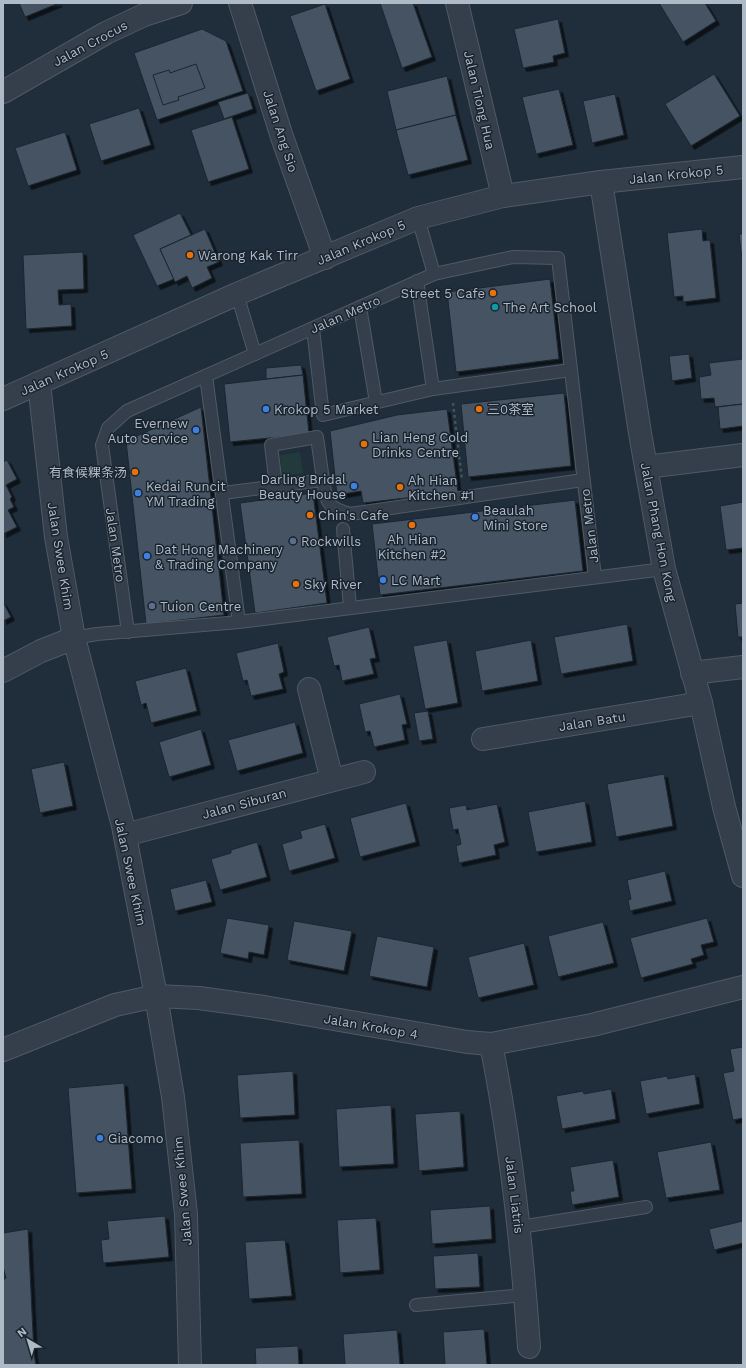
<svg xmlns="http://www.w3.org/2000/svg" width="746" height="1368" viewBox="0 0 746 1368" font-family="'Work Sans','Noto Sans SC',sans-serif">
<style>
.green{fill:#223a3c}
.building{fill:#445362;stroke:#1b2631;filter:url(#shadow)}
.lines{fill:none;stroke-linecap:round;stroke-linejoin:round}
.lane-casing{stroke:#4f5a65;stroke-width:14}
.street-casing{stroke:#4f5a65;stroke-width:24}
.path{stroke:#3d5656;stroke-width:2.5;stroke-dasharray:3 3;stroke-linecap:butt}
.lane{stroke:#343f4b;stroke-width:12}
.street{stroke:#343f4b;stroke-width:22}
.food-dot{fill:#e8710a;stroke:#19242f;stroke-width:1.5}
.culture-dot{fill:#0f9aa8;stroke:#19242f;stroke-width:1.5}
.shop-dot{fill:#3f7fe0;stroke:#19242f;stroke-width:1.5}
.service-dot{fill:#5c6f8a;stroke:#19242f;stroke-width:1.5}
.labels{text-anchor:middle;stroke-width:3;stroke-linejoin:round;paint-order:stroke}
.street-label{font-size:13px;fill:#afbac7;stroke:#19242f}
.poi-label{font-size:13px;fill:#afbac7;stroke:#19242f;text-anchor:start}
</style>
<defs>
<filter id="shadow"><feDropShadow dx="3.5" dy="3.5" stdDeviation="0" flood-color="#0009"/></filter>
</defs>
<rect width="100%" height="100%" fill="#202d3a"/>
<path class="green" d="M300 452 303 473 282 476 280 455Z"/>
<g class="building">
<path d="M19 3H59L25 17Z"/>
<path d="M380 3H413L432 57 402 68Z"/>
<path d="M659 3H705L716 21 683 42Z"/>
<path d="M325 4 350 79 316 91 290 16Z"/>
<path d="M558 19 565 53 553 56 554 62 523 68 514 29Z"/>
<path d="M202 29 226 41 243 91 157 120 134 53Z"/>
<path d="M196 64 205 88 178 97 179 100 163 105 153 75 169 70 170 73Z"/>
<path d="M714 74 740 116 691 146 665 104Z"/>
<path d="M447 76 456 115 396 130 387 91Z"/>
<path d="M559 89 573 145 536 154 522 97Z"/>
<path d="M248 93 253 109 224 119 218 102Z"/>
<path d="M615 94 624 135 592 143 583 101Z"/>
<path d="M139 108 151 145 101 161 89 124Z"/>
<path d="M456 115 468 160 408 175 396 130Z"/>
<path d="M232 117 249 169 208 182 191 130Z"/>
<path d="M65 132 77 170 28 186 15 148Z"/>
<path d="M180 213 191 235 160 249 174 279 157 286 133 235Z"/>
<path d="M205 229 219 262 207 267 212 278 192 288 187 276 175 282 160 249Z"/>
<path d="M702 229 703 241 710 240 716 298 683 302V296L674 297 667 233Z"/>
<path d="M739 234H743V267Z"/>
<path d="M83 252 84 289 58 290 59 305 71 304 72 326 26 329 23 255Z"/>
<path d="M550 279 559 359 456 372 447 292Z"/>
<path d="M689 354 692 378 672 381 669 356Z"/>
<path d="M743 359V404L715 407 714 398 701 399 699 377 711 375 709 363Z"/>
<path d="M301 365 303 375 266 379V368Z"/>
<path d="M303 375 309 434 230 442 224 384Z"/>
<path d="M564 393 571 466 468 477 461 404Z"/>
<path d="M743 404V426L720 429 718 407Z"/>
<path d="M201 407 224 615 146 624 126 441Z"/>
<path d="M447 409 458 492 363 503 361 491 337 495 330 431 397 415Z"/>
<path d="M7 460 17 479 6 485 12 497 10 499 14 507 8 510 17 527 3 534V462Z"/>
<path d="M313 493 327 603 255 613 240 503Z"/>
<path d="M575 500 583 571 380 595 372 524Z"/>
<path d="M743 502V548L726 550 720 506Z"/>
<path d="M3 602 11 617 3 621Z"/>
<path d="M743 603V637H738L735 604Z"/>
<path d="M627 624 633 661 561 674 554 637Z"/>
<path d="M369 627 376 658 370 659 374 674 342 681 339 665 334 666 327 637Z"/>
<path d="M447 640 458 703 425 709 413 646Z"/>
<path d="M531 640 538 681 482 691 475 651Z"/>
<path d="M278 643 284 672 279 674 283 689 251 696 247 680 243 681 236 653Z"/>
<path d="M186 668 197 711 151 723 146 703 141 705 135 681Z"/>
<path d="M400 694 407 724 402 725 405 740 374 747 370 731 365 732 359 704Z"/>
<path d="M428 711 433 739 419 741 414 713Z"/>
<path d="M295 722 303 753 237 771 228 740Z"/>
<path d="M201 729 211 765 169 777 159 742Z"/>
<path d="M64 762 73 806 40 813 31 769Z"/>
<path d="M664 774 673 826 616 837 607 784Z"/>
<path d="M585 801 592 842 536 852 528 812Z"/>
<path d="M406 803 416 842 360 857 350 818Z"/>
<path d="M497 804 505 842 494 845 496 855 459 863 456 846 461 844 458 829 453 830 449 808 466 805 467 810Z"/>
<path d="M325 824 335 858 289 871 282 844 302 838 300 831Z"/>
<path d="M257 842 267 877 220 890 211 859 231 853V850Z"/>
<path d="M665 871 672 901 630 911 628 900 631 899 627 880Z"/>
<path d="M206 880 212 902 175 911 170 889Z"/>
<path d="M227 918 269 925 264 955 249 952 248 959 220 953Z"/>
<path d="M707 918 714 942 701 945 704 955 691 959 693 964 641 978 630 938Z"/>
<path d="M294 921 352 931 344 971 287 960Z"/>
<path d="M603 922 614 963 558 977 548 936Z"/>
<path d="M377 936 434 947 427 987 369 976Z"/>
<path d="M524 943 534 985 478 998 468 957Z"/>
<path d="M743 1047V1118L733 1120 723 1073 734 1071 730 1049Z"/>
<path d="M293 1071 295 1115 240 1118 237 1075Z"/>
<path d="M695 1074 700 1104 646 1114 640 1081 667 1076 668 1079Z"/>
<path d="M124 1083 132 1189 76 1193 68 1088Z"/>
<path d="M611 1089 616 1119 562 1129 556 1096 583 1091 584 1094Z"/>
<path d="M391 1105 394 1164 339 1167 336 1109Z"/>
<path d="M460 1111 464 1167 419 1171 415 1114Z"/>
<path d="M299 1140 302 1194 243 1197 240 1143Z"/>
<path d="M711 1142 720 1190 666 1198 657 1152Z"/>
<path d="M613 1160 619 1197 572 1205 570 1191H574L570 1167Z"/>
<path d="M490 1206 492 1239 432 1244 430 1210Z"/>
<path d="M165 1216 169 1257 103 1263 101 1240 109 1239 107 1221Z"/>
<path d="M376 1218 380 1270 340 1273 337 1220Z"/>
<path d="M743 1221V1243L714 1250 709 1229Z"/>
<path d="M28 1229 34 1354 36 1365H3V1280L6 1278 3 1267V1233Z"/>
<path d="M285 1240 292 1296 249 1299 245 1242Z"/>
<path d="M478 1253 480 1287 435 1289 433 1256Z"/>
<path d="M484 1329 487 1365H445L443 1332Z"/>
<path d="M397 1330 400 1365H345L343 1334Z"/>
<path d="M298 1346 299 1365H256L255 1348Z"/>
</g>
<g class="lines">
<g class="lane-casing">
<g id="lane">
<path d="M418 218 434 274"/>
<path d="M237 294 255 354"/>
<path d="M360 307 376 402"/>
<path d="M313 329 323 415 433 389 417 281"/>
<path d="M206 376 239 622"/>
<path d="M433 389 571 370"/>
<path d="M276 486 271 445 317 437 323 480"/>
<path d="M223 493 323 480C327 503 326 507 350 514L583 480"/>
<path d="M343 529 350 607"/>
<path d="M128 632 102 445 108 428 127 411 434 274 513 257 558 258 595 577"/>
<path d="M74 638 97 634 239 622 664 569"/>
<path d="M520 1227 646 1207"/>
<path d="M416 1305 525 1295"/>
</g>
</g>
<g class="street-casing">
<g id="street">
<path d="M240 3 282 137 325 258"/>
<path d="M457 3 503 196"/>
<path d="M3 92 106 33 144 15 181 3"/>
<path d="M601 182 640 433 664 569 701 703 724 807 743 876"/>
<path d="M39 383 56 537 74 638 123 826 156 996 173 1097 186 1214 190 1365"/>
<path d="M3 399 237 294 418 218 503 196 601 182 743 167"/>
<path d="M646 467 743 455"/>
<path d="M3 671 41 651 74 638"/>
<path d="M692 673 743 667"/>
<path d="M309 689 332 780"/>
<path d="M483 739 701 703"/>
<path d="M125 835 364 772"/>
<path d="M491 1044C511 1144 522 1245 529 1347"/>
<path d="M3 1050 115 1005 156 996 199 998 264 1007 467 1042 491 1044 592 1025 743 987"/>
</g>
</g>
<path class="path" d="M453 403 462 480"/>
<use href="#lane" class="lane"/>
<use href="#street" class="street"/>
</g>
<g class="food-dot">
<circle cx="190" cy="255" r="4"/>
<circle cx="493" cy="293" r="4"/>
<circle cx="479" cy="409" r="4"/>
<circle cx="364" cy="444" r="4"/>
<circle cx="135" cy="472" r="4"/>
<circle cx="400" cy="487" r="4"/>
<circle cx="310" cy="515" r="4"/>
<circle cx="412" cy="525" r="4"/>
<circle cx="296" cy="584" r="4"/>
</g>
<circle class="culture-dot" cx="495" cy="307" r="4"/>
<g class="shop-dot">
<circle cx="266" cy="409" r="4"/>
<circle cx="196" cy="430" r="4"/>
<circle cx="354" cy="486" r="4"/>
<circle cx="138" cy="493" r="4"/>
<circle cx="475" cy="517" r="4"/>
<circle cx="147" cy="556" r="4"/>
<circle cx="383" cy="580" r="4"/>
<circle cx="100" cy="1138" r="4"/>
</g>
<g class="service-dot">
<circle cx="293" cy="541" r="4"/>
<circle cx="152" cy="606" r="4"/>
</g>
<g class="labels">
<g class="street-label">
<text transform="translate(90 43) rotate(-28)" y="5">Jalan Crocus</text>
<text transform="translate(480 100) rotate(77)" y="5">Jalan Tiong Hua</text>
<text transform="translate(281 131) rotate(72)" y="5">Jalan Ang Sio</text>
<text transform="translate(676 174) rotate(-6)" y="5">Jalan Krokop 5</text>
<text transform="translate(361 242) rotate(-23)" y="5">Jalan Krokop 5</text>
<text transform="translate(345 314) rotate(-24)" y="5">Jalan Metro</text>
<text transform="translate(64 372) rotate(-24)" y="5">Jalan Krokop 5</text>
<text transform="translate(589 526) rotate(-97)" y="5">Jalan Metro</text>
<text transform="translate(659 532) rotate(79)" y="5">Jalan Phang Hon Kong</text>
<text transform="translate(116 545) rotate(82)" y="5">Jalan Metro</text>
<text transform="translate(61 556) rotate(81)" y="5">Jalan Swee Khim</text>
<text transform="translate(592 721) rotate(-9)" y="5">Jalan Batu</text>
<text transform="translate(244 803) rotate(-15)" y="5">Jalan Siburan</text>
<text transform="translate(131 872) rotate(78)" y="5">Jalan Swee Khim</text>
<text transform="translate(371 1026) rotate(10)" y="5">Jalan Krokop 4</text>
<text transform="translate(182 1191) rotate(-95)" y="5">Jalan Swee Khim</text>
<text transform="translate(515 1195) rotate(83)" y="5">Jalan Liatris</text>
</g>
<g class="poi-label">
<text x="198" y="260">Warong Kak Tirr</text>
<text x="485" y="298" text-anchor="end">Street 5 Cafe</text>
<text x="503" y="312">The Art School</text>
<text x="274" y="414">Krokop 5 Market</text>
<text x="487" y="414">三0茶室</text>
<text x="188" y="428" text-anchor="end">Evernew<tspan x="188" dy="15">Auto Service</tspan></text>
<text x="372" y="442">Lian Heng Cold<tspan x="372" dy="15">Drinks Centre</tspan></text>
<text x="127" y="477" text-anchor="end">有食候粿条汤</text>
<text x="346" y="484" text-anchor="end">Darling Bridal<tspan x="346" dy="15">Beauty House</tspan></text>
<text x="408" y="485">Ah Hian<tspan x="408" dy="15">Kitchen #1</tspan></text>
<text x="146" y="491">Kedai Runcit<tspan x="146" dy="15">YM Trading</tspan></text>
<text x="483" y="515">Beaulah<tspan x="483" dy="15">Mini Store</tspan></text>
<text x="318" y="520">Chin's Cafe</text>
<text x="412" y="544" text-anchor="middle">Ah Hian<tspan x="412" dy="15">Kitchen #2</tspan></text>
<text x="301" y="546">Rockwills</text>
<text x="155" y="554">Dat Hong Machinery<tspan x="155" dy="15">&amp; Trading Company</tspan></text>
<text x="391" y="585">LC Mart</text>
<text x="304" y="589">Sky River</text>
<text x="160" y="611">Tuion Centre</text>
<text x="108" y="1143">Giacomo</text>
</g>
</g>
<rect width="746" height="1368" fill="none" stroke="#afbac7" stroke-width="8"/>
<g transform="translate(28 1340) rotate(322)" stroke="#19242f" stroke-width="3" paint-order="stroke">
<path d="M0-3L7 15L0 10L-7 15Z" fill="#afbac7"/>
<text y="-6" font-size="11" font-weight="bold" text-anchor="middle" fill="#afbac7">N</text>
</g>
</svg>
